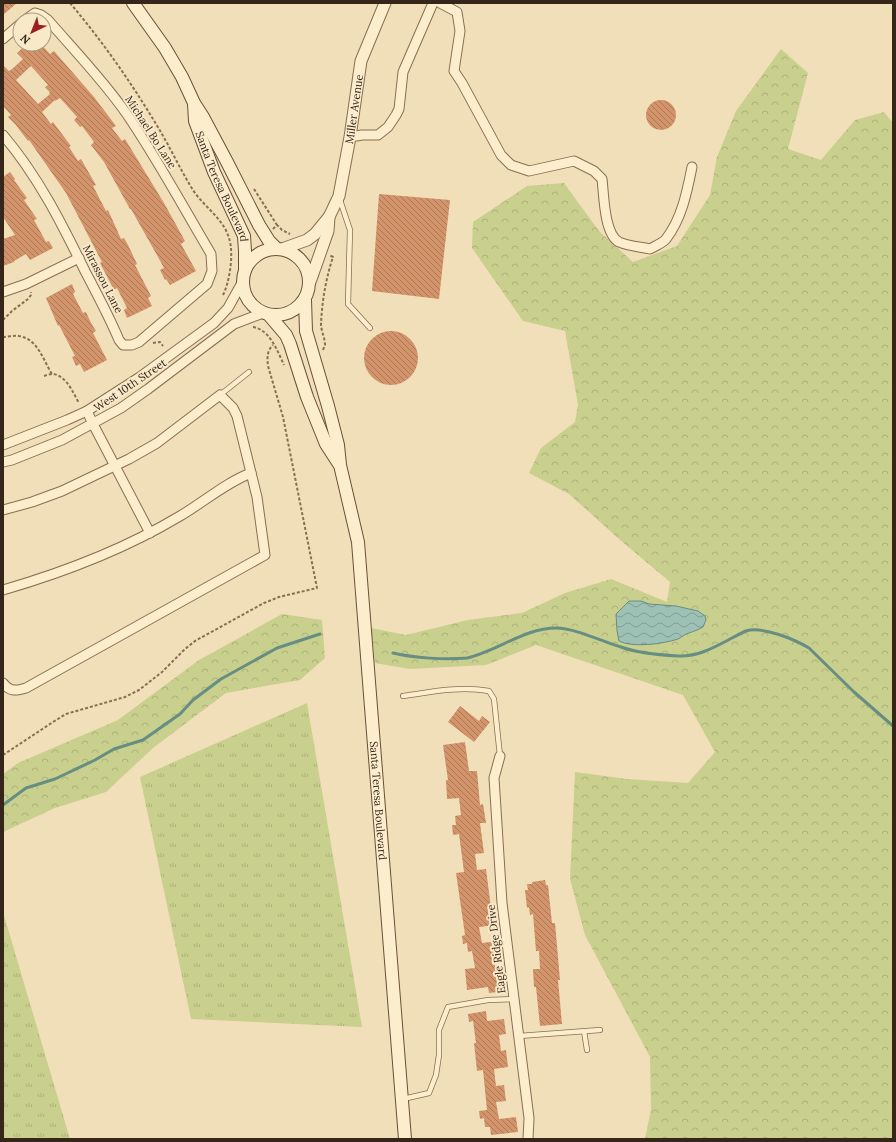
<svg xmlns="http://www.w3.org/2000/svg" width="896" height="1142" viewBox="0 0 896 1142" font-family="Lora,serif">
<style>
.grass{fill:url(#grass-tufts)}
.forest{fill:url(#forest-crowns)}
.water{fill:url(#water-waves);stroke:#668e83}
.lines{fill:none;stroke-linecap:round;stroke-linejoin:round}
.stream{stroke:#668e83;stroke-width:3}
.building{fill:url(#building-back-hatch);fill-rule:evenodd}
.service-casing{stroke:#896e53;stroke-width:6}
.minor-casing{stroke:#896e53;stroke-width:11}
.tertiary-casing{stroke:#896e53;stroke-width:13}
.secondary-casing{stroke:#6a4f36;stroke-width:14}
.path{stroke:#896e53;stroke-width:2;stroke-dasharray:3 2;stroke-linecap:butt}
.service{stroke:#fcedcc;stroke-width:4.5}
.minor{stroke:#fcedcc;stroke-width:9}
.tertiary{stroke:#fcedcc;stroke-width:11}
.secondary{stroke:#fcedcc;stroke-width:12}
.labels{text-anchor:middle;stroke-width:4;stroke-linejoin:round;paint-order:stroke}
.street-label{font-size:11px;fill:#362619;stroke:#f8e9c9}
</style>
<defs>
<pattern id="grass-tufts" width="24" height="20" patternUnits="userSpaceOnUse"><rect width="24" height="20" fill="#c9cf8d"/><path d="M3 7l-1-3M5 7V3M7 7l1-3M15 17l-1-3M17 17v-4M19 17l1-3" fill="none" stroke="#adb279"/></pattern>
<pattern id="forest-crowns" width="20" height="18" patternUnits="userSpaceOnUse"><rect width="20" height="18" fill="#c9cf8d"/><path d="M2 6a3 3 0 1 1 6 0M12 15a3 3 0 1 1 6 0" fill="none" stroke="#adb279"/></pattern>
<pattern id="water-waves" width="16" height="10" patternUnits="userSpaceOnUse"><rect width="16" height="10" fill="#9ec1b6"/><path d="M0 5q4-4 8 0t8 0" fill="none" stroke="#829d93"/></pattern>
<pattern id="building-back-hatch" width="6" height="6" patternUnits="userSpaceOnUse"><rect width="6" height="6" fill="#d3946b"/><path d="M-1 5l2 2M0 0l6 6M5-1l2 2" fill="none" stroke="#ac7957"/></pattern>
</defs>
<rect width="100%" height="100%" fill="#f1dfb9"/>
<g class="grass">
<path d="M307 703 362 1027 191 1019 140 777Z"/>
<path d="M3 912 70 1139H3Z"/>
</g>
<g class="forest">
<path d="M781 49 808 73 788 149 821 160 855 120 884 112 893 123V1139H645L651 1109 650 1057 585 935 570 879 575 772 627 779 688 783 715 752 683 695 536 645 486 665 410 669 375 663 371 628 406 635 468 620 522 613 565 593 611 579 667 602 670 582 619 539 569 494 529 473 541 448 575 422 578 405 565 331 523 321 472 248 473 222 527 186 564 183 599 231 633 262 677 246 710 195 717 157 736 111Z"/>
<path d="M282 614 322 620 325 658 300 680 226 693 153 748 106 792 55 808 3 832V774L18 763 118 720 199 660Z"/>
</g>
<path class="water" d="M629 601H641L649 604 676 606 698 611 705 616 706 620 703 627C698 630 694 631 689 633 685 634 682 637 678 639 663 644 632 648 619 641L617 631 616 614Z"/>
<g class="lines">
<g class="stream">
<path d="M393 653C414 658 445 660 467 658 497 651 525 628 556 628 575 628 603 642 621 647 637 653 660 655 678 656 698 657 715 647 732 638 736 636 741 633 746 631 762 626 794 639 809 648L854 692 893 726"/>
<path d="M3 805 26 788 55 779 95 760 114 749 143 740 180 714 193 700 221 679 277 648 320 634"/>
</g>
</g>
<g class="building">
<path d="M3 3H17L3 15Z"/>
<path d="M27 44H41L50 54 54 51 94 97 116 126 112 128 122 141 125 139 164 203 185 241 181 244 196 271 170 285 166 279 165 280 160 270 164 268 158 257 131 209H130L125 200 104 162 91 145 94 142 82 126 80 127 74 120 77 117 60 98 55 101V100L42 112 51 124 53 122 71 146 69 147 78 161 81 159 85 166 96 185 93 186 106 211 108 210 121 239 124 238 128 245 137 264 135 265 151 296 148 298 152 306 127 318 124 310 127 308 117 288 114 290 100 263 102 262 66 193 29 140 28 141 15 124 8 117 11 115 3 106V65L9 71 11 70 23 59 17 53ZM31 66 48 85 45 87 50 92 49 93 50 94 38 104 16 80Z"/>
<circle cx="661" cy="115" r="15"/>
<path d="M10 172 15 179 14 180 27 198 24 200 37 219 34 220 46 242 49 241 53 248 30 260 26 254 14 261V262L3 266V239L15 235 3 217V177Z"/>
<path d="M379 194 450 200 439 299 372 291Z"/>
<path d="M72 284 75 292 73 294 83 313 86 312 91 323 96 331 93 333 107 360 84 372 80 364 76 366 72 357 75 356 59 325 58 326 46 298Z"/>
<circle cx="391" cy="358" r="27"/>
<path d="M460 706 479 721 482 716 490 722 474 742 448 722Z"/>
<path d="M465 742 469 771H477L480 805 483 804 486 823H480L484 853 475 854 477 870 486 869 491 908H492L495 925 479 927 482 943 498 941 500 956 494 957 498 992 489 993 488 987 467 990 465 969 475 968 472 951 468 952 467 943 463 944 462 936 465 935 456 873 464 872 459 834 453 835 452 825H456L455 816 461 815 459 798 447 799 446 780H448L443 745Z"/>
<path d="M545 880 546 885H548L552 923H555L560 980H558L562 1024 540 1026 536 987H534L533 969H540L539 951H536L533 914 530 915 529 907 527 908 525 890H528L527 884H532V882Z"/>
<path d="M486 1011 487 1021 504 1019 506 1034 499 1035 501 1051 506 1050 508 1067 494 1069 496 1086 504 1085 506 1101 496 1102 499 1119 516 1117 518 1132 491 1135 490 1127H485L484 1118 480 1119 479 1111 487 1110 483 1070 477 1071 474 1043H476L473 1021 469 1022 468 1014Z"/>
</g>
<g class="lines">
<g class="service-casing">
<g id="service">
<path d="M340 200 350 230 348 304 370 328"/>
<path d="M220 395 249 372"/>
<path d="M403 696C431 692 460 686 489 691L494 699 500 756"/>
<path d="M584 1031 587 1050"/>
<path d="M519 1036 600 1030"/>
<path d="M403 1099 429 1093 436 1075 439 1055V1030L448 1007 488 1000 514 999"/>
</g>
</g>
<g class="minor-casing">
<g id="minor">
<path d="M440 3 457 12 460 31 454 71 462 83 501 155 511 165 529 171 574 161 594 171 602 179C604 195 604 234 619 242 628 246 641 247 650 249 655 246 663 243 666 239 682 218 687 192 692 167"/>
<path d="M3 39 20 24"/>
<path d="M3 135C38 176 62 224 85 271 97 294 109 316 119 340L123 345H132L139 342 207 284 212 271 211 254C183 207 157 158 126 113 103 80 74 50 48 20L41 15 35 13 25 20"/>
<path d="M350 137 362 135H378L388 127 396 115 399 109 403 72 433 3"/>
<path d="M3 292 26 284 79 258"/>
<path d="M87 411 93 424 150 533"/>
<path d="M3 445 67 420 87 411 140 377 214 323 228 308 243 281"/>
<path d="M3 462 12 460 62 440 121 408 148 389 234 324 263 313"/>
<path d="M3 510 32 502 62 491 129 459 157 443 220 395 233 408 237 416 257 497 265 555 26 688C16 691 10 692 3 683"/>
<path d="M3 590C65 572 125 549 180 516 204 502 225 483 251 473"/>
<path d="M500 756 494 778 502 903 529 1118 528 1139"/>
</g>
</g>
<g class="tertiary-casing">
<g id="tertiary">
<path id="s1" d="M282 249 307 240 315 234 329 217 339 196 350 137 361 61 385 3"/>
<path d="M310 282 328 231 329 217"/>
</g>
</g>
<g class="secondary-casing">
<g id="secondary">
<path d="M133 3 165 48 182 77 194 103 203 117 227 162 259 225 269 241 277 249"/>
<path id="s2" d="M194 104 195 121 214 172 244 236 245 251V270"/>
<circle cx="276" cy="282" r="33"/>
<path id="s3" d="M305 300 306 331 328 406 338 445 340 465 358 542 405 1139"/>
<path d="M269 315 286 335 290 344 307 397 326 444 339 464"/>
</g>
</g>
<g class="path">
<path d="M70 3C103 42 133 85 159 129 171 149 181 171 193 190 204 207 223 218 229 238 234 253 230 281 223 295"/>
<path d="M254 189 277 225"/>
<path d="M273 229 277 225 282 230 290 234"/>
<path d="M3 320 12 311 28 299 31 295V292"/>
<path d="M253 327C270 330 277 350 284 365"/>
<path d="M3 337C8 337 14 335 19 336 38 339 43 360 52 374"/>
<path d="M153 343 160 342 163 346"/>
<path d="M323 350 325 345C325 338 321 331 321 324 322 301 326 278 333 257L329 255"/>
<path d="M44 376C47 375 50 374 53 374 67 376 73 393 79 403"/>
<path d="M3 755 53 722 66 714 125 697 139 690 162 672 185 649 195 641 264 603 279 597 317 588 283 417 268 366C267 357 267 351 273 345"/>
</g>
<use href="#service" class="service"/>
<use href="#minor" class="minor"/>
<use href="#tertiary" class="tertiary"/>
<use href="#secondary" class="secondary"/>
</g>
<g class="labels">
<g class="street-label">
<text dy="4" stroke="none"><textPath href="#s1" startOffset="170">Miller Avenue</textPath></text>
<text transform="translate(151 132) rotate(57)" y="4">Michael Bo Lane</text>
<text dy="4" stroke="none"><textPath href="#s2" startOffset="88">Santa Teresa Boulevard</textPath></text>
<text transform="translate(103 279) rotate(63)" y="4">Mirassou Lane</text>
<text transform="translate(130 385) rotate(-34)" y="4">West 10th Street</text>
<text dy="4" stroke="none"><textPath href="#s3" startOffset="508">Santa Teresa Boulevard</textPath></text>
<text transform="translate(496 949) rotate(-97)" y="4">Eagle Ridge Drive</text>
</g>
</g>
<rect width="896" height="1142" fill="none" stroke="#362619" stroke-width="8"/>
<g transform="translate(32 32) rotate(223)"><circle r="19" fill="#f8e9c9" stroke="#aa9b83"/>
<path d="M0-3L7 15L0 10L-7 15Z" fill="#9c1e22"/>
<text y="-6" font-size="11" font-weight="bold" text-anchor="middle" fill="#362619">N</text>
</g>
</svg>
